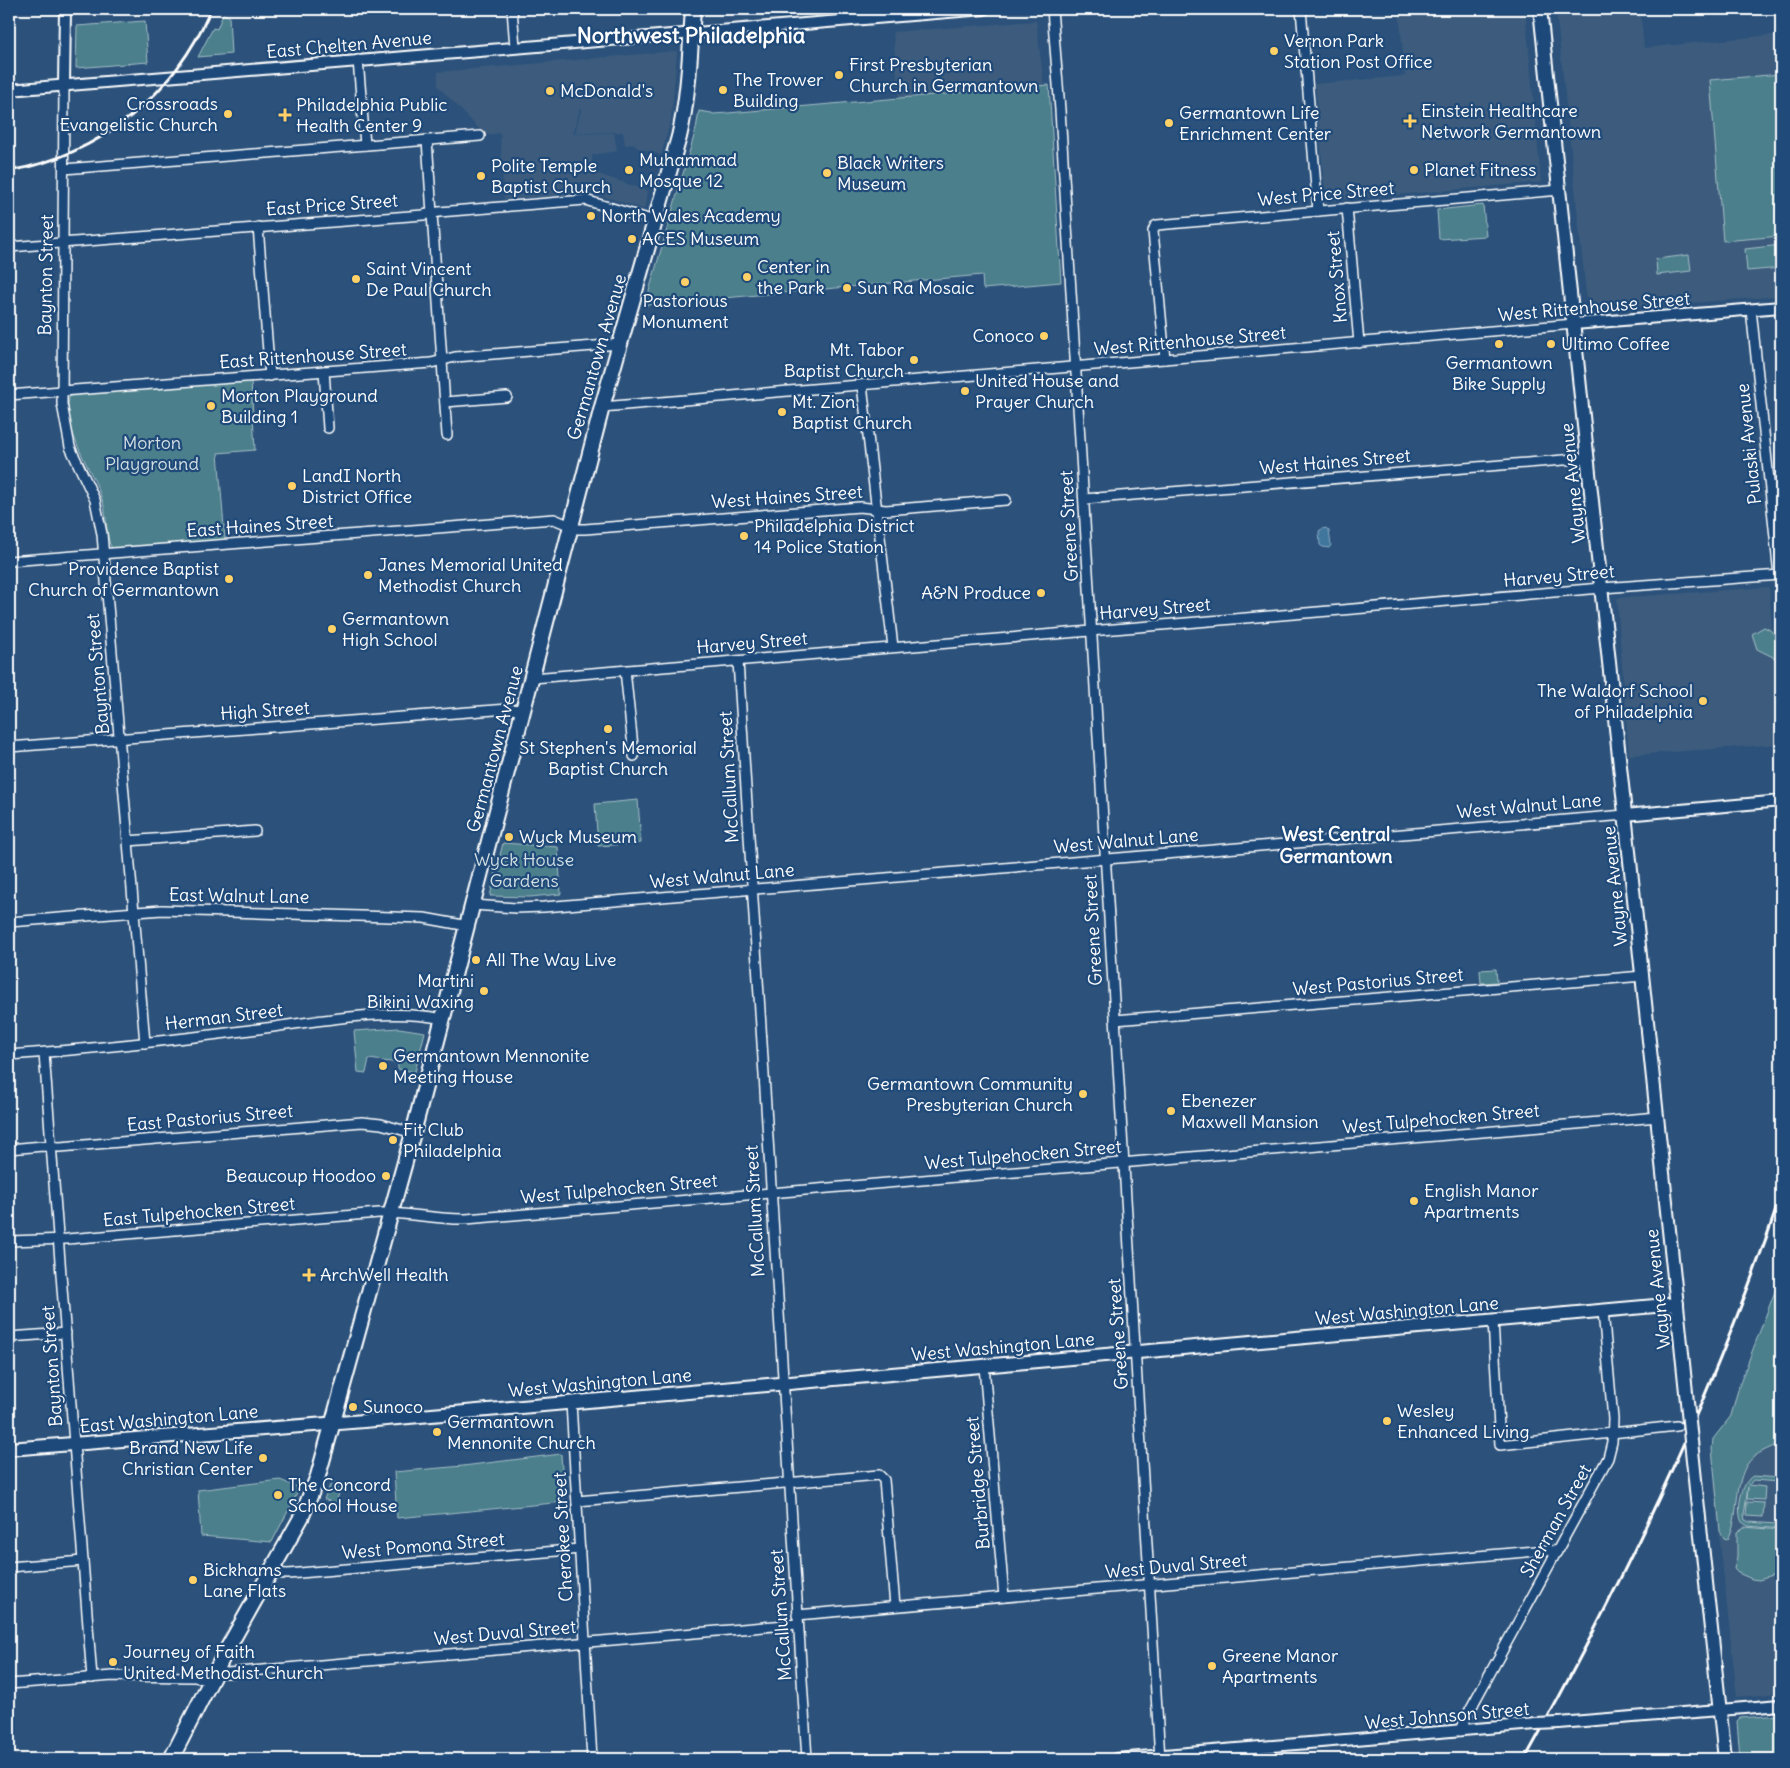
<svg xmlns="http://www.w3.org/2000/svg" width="1790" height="1768" viewBox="0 0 1790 1768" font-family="Delius,sans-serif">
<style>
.built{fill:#3c5c7d}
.green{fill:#4b7f8c;stroke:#a5bfc6;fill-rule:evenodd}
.water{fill:#3f759c;stroke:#8cacc4}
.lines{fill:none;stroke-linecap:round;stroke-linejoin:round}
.minor-casing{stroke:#fff;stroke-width:12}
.tertiary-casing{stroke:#fff;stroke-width:14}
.secondary-casing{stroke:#fff;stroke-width:16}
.primary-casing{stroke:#fff;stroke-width:18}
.minor{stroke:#1f4a7a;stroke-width:9}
.tertiary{stroke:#1f4a7a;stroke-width:10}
.secondary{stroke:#1f4a7a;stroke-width:12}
.primary{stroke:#1f4a7a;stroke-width:14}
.rail{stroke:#fff;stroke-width:3}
.tertiary-bridge-casing{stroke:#fff;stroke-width:14;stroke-linecap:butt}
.secondary-bridge-casing{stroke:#fff;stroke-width:16;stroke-linecap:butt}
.tertiary-bridge{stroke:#1f4a7a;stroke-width:10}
.secondary-bridge{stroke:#1f4a7a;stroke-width:12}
.poi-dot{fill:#ffd166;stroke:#1f4a7a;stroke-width:2}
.labels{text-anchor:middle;stroke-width:4.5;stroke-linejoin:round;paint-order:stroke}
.poi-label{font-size:18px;fill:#fff;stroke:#1f4a7a;text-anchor:start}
.street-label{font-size:18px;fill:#fff;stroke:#1f4a7a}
.park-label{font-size:18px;fill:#d2dfe2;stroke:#1f4a7a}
.neighbourhood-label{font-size:19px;font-weight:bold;fill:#fff;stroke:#1f4a7a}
.district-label{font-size:22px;font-weight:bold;fill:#fff;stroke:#1f4a7a}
</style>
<rect width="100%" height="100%" fill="#2c527b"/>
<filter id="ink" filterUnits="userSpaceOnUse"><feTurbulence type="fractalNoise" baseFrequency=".02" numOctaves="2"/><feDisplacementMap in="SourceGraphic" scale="10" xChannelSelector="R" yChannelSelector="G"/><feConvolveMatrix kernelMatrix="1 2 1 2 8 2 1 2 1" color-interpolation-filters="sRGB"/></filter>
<g filter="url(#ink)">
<g class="built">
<path d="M1399 9H1525L1541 182 1326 201 1315 84 1405 76Z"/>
<path d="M1556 9H1640L1644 48 1781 34V296L1588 311Z"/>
<path d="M1036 21 1044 86 899 98 893 32Z"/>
<path d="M677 51 671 120 661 155 636 147 635 144 625 145 623 132 575 133 582 107 580 108 573 134 614 133 617 151 592 155V172L648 191 644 209 593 193 504 199 500 133 485 135 438 86V72Z"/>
<path d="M1769 587 1774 658H1781V744L1629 755 1617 598Z"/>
<path d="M1736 1393 1781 1414V1693L1737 1697 1714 1487 1718 1454Z"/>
</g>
<g class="green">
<path d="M223 14 229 16 231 54 198 57 213 28 217 29Z"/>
<path d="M145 21 148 62 76 68 77 26Z"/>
<path d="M1781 74V236L1723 241 1710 80Z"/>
<path d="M1049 85 1061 282 983 289 982 275 645 305 696 129 699 111 712 113 713 114 728 113Z"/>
<path d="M1483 205 1486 236 1439 239 1437 210Z"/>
<path d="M1781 245V268L1747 271 1745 249Z"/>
<path d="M1689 255 1691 271 1657 275 1656 259Z"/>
<path d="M251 381 255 450 218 453 225 540 114 548 111 547C106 537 107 515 103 502 92 467 64 436 69 397L77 394Z"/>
<path d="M1764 627 1770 630 1777 638H1781V661L1757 649 1752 634Z"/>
<path d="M638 800 641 843 598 846 595 804Z"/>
<path d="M503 843 558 847 561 894 530 897 490 896Z"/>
<path d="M1496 969 1497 982 1481 983 1480 970Z"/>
<path d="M399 1028 425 1032 415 1072 398 1069V1063L369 1059 366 1073 358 1072 354 1031Z"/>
<path d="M1781 1265V1443C1770 1448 1755 1453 1748 1463 1733 1485 1740 1517 1728 1539L1724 1538 1720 1531 1718 1509 1712 1449 1713 1439 1731 1416 1739 1386 1777 1286Z"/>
<path d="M561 1454 564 1502 397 1518 394 1472 463 1466Z"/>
<path d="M1753 1476 1781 1478V1529L1748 1526 1742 1522C1736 1511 1741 1482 1753 1476ZM1753 1480 1779 1482 1776 1524 1749 1522 1745 1520 1744 1515 1748 1487 1747 1499 1764 1500 1765 1487 1749 1485Z"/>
<path d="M280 1480 300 1488 272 1542 201 1536 198 1490Z"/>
<path d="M332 1481 341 1485 336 1504 324 1499Z"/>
<path d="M1747 1502 1764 1503 1763 1517 1746 1516Z"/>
<path d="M1744 1527 1781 1530V1573L1759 1580 1752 1579 1738 1573 1734 1569 1737 1557V1532Z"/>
<path d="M1781 1715V1759H1740L1737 1721 1740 1718Z"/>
</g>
<path class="water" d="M1326 528 1329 531 1331 545 1329 548 1323 547 1320 545 1319 531 1322 529Z"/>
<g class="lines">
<g class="minor-casing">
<g id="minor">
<path d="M512 9 515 47"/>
<path d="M1052 9 1060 110 1160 1759"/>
<path d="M1301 9 1318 211"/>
<path d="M358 60 365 145"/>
<path d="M64 85 62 404 70 447 95 500 102 534 145 1043"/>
<path d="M427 140 447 435"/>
<path d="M64 169 480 136"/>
<path d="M1347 208 1359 343"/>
<path d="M258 227 270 376"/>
<path d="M9 247 423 215 439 212 585 200 655 221"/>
<path d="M1751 309 1779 575"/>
<path d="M1165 359 1153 231 1155 226 1157 225 1560 190"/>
<path d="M324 371 328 428"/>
<path d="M862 385 893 647"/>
<path d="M9 395 431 363 455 357 620 344"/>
<path d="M445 402 507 397"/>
<path d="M602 407 1574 324"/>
<path d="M1084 499 1588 458"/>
<path d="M9 561 554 519 578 529H585L860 507 886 510 1006 500"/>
<path d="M738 661 807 1759"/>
<path d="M625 670 634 756"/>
<path d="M533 678 1602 588 1781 575"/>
<path d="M9 747 508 709 524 710"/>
<path d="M128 841 255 831"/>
<path d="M473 905 516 908 544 907 1625 815"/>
<path d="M9 922 162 910 424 918 468 926"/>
<path d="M1115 1020 1643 976"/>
<path d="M44 1053 92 1678"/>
<path d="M9 1055C92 1049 175 1040 258 1029 316 1022 387 1007 443 1019"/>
<path d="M9 1149 43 1146 60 1147 362 1122 381 1124 413 1133"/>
<path d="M9 1241 67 1239 379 1213C408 1212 437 1220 466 1219L1658 1117"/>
<path d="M1493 1321 1500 1445 1677 1426"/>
<path d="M9 1337 66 1333"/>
<path d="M984 1366 1004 1597"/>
<path d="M571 1403 592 1759"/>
<path d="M577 1501 879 1475 884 1480 895 1606"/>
<path d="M9 1567 83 1561"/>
<path d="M270 1573 288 1574 580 1549"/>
<path d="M797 1615 1548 1550 1557 1552"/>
<path d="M215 1671 227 1673 798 1624"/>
<path d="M9 1684 113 1676 195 1677 211 1681"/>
<path d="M1461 1731 1466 1717 1608 1458 1612 1442 1613 1419 1603 1311"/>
</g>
</g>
<g class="tertiary-casing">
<g id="tertiary">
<path d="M64 85 65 9"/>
<path d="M9 90 984 9"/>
<path d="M1574 324 1781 307"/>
<path d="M1625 815 1781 801"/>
<path d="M1559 1723 1781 1705"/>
<path d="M1116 1759 1536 1724"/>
</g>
</g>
<g class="secondary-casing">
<g id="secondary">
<path d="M1540 9 1680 1334"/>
<path d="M9 1449 364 1421 1677 1304"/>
<path d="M1697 1499 1725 1759"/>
</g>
</g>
<g class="primary-casing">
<path id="primary" d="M171 1759 225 1653 302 1516 318 1476 413 1133 602 407 679 137C689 95 690 51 693 9"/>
</g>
<use href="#minor" class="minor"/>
<use href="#tertiary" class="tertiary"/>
<use href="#secondary" class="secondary"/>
<use href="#primary" class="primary"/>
<g class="rail">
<path d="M9 171C101 155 175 94 211 9"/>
<path d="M1525 1759C1626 1578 1715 1392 1781 1195"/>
</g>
<g class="tertiary-bridge-casing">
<path id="tertiary-bridge" d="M1536 1724 1559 1723"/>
</g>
<g class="secondary-bridge-casing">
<path id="secondary-bridge" d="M1680 1334 1697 1499"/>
</g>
<use href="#tertiary-bridge" class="tertiary-bridge"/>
<use href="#secondary-bridge" class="secondary-bridge"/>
</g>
</g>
<g class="poi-dot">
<circle cx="1274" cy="51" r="5"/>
<circle cx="839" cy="75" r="5"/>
<circle cx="723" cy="90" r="5"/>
<circle cx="550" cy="91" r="5"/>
<circle cx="228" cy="114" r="5"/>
<path d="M282.5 107.5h5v5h5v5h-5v5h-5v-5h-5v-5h5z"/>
<path d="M1407.5 113.5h5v5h5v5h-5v5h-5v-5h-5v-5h5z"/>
<circle cx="1169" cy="123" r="5"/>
<circle cx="629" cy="170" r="5"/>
<circle cx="1414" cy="170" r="5"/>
<circle cx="827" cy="173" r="5"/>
<circle cx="481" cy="176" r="5"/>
<circle cx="591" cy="216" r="5"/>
<circle cx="632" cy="239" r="5"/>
<circle cx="747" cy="277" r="5"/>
<circle cx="356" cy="279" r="5"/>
<circle cx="685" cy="282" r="5"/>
<circle cx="847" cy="288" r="5"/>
<circle cx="1044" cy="336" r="5"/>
<circle cx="1499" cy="344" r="5"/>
<circle cx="1551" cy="344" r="5"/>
<circle cx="914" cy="360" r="5"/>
<circle cx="965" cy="391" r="5"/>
<circle cx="211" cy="406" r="5"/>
<circle cx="782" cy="412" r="5"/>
<circle cx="292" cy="486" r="5"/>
<circle cx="744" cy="536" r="5"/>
<circle cx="368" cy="575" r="5"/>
<circle cx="229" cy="579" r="5"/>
<circle cx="1041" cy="593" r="5"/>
<circle cx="332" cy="629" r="5"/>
<circle cx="1703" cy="701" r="5"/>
<circle cx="608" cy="729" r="5"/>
<circle cx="509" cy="837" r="5"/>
<circle cx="476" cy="960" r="5"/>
<circle cx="484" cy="991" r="5"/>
<circle cx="383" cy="1066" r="5"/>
<circle cx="1083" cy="1094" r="5"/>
<circle cx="1171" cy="1111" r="5"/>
<circle cx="393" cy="1140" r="5"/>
<circle cx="386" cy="1176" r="5"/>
<circle cx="1414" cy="1201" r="5"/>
<path d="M306.5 1267.5h5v5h5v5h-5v5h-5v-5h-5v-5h5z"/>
<circle cx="353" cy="1407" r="5"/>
<circle cx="1387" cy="1421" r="5"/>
<circle cx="437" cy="1432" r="5"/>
<circle cx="263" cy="1458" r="5"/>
<circle cx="278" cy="1495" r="5"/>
<circle cx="193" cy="1580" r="5"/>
<circle cx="113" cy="1662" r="5"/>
<circle cx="1212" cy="1666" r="5"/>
</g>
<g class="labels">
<g class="poi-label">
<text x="1284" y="47">Vernon Park<tspan x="1284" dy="21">Station Post Office</tspan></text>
<text x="849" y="71">First Presbyterian<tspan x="849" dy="21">Church in Germantown</tspan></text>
<text x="733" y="86">The Trower<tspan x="733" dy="21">Building</tspan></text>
<text x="560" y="97">McDonald's</text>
<text x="218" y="110" text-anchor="end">Crossroads<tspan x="218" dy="21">Evangelistic Church</tspan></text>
<text x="296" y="111">Philadelphia Public<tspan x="296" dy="21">Health Center 9</tspan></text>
<text x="1421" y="117">Einstein Healthcare<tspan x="1421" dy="21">Network Germantown</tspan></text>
<text x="1179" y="119">Germantown Life<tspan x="1179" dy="21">Enrichment Center</tspan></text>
<text x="639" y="166">Muhammad<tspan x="639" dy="21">Mosque 12</tspan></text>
<text x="837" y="169">Black Writers<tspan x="837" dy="21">Museum</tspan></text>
<text x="491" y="172">Polite Temple<tspan x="491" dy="21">Baptist Church</tspan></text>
<text x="1424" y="176">Planet Fitness</text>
<text x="601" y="222">North Wales Academy</text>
<text x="642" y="245">ACES Museum</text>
<text x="757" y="273">Center in<tspan x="757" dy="21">the Park</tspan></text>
<text x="366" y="275">Saint Vincent<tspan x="366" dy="21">De Paul Church</tspan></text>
<text x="857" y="294">Sun Ra Mosaic</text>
<text x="685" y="307" text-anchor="middle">Pastorious<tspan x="685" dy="21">Monument</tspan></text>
<text x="1034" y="342" text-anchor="end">Conoco</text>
<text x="1561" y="350">Ultimo Coffee</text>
<text x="904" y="356" text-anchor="end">Mt. Tabor<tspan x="904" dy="21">Baptist Church</tspan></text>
<text x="1499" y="369" text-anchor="middle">Germantown<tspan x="1499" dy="21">Bike Supply</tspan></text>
<text x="975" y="387">United House and<tspan x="975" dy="21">Prayer Church</tspan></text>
<text x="221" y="402">Morton Playground<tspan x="221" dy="21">Building 1</tspan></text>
<text x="792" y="408">Mt. Zion<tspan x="792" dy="21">Baptist Church</tspan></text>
<text x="302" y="482">LandI North<tspan x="302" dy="21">District Office</tspan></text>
<text x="754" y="532">Philadelphia District<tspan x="754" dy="21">14 Police Station</tspan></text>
<text x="378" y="571">Janes Memorial United<tspan x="378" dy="21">Methodist Church</tspan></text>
<text x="219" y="575" text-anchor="end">Providence Baptist<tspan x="219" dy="21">Church of Germantown</tspan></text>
<text x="1031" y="599" text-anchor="end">A&amp;N Produce</text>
<text x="342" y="625">Germantown<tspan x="342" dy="21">High School</tspan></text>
<text x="1693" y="697" text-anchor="end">The Waldorf School<tspan x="1693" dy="21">of Philadelphia</tspan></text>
<text x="608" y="754" text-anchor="middle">St Stephen's Memorial<tspan x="608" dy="21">Baptist Church</tspan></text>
<text x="519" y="843">Wyck Museum</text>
<text x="486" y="966">All The Way Live</text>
<text x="474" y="987" text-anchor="end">Martini<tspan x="474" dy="21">Bikini Waxing</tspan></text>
<text x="393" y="1062">Germantown Mennonite<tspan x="393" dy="21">Meeting House</tspan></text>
<text x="1073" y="1090" text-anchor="end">Germantown Community<tspan x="1073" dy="21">Presbyterian Church</tspan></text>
<text x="1181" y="1107">Ebenezer<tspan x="1181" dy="21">Maxwell Mansion</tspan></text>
<text x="403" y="1136">Fit Club<tspan x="403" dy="21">Philadelphia</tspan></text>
<text x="376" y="1182" text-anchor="end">Beaucoup Hoodoo</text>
<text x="1424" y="1197">English Manor<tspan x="1424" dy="21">Apartments</tspan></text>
<text x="320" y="1281">ArchWell Health</text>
<text x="363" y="1413">Sunoco</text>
<text x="1397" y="1417">Wesley<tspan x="1397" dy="21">Enhanced Living</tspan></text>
<text x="447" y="1428">Germantown<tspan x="447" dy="21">Mennonite Church</tspan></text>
<text x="253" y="1454" text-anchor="end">Brand New Life<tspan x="253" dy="21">Christian Center</tspan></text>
<text x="288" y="1491">The Concord<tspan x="288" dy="21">School House</tspan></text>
<text x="203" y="1576">Bickhams<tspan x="203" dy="21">Lane Flats</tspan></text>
<text x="123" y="1658">Journey of Faith<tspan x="123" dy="21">United Methodist Church</tspan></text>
<text x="1222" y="1662">Greene Manor<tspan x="1222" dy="21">Apartments</tspan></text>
</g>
<g class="street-label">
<text transform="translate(349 45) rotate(-5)" y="6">East Chelten Avenue</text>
<text transform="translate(1326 194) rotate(-5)" y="6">West Price Street</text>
<text transform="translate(332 205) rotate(-4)" y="6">East Price Street</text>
<text transform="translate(46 275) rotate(-89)" y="6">Baynton Street</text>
<text transform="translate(1337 277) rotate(-95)" y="6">Knox Street</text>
<text transform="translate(1594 307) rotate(-5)" y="6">West Rittenhouse Street</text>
<text transform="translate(1190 341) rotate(-5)" y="6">West Rittenhouse Street</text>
<text transform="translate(313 356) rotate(-4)" y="6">East Rittenhouse Street</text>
<text transform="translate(597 357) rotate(-74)" y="6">Germantown Avenue</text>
<text transform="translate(1749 444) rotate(-96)" y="6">Pulaski Avenue</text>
<text transform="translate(1335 462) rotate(-5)" y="6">West Haines Street</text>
<text transform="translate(1573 483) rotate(-96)" y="6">Wayne Avenue</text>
<text transform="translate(787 497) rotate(-4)" y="6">West Haines Street</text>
<text transform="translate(260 526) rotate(-4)" y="6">East Haines Street</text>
<text transform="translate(1069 526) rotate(-93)" y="6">Greene Street</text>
<text transform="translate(1559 576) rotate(-5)" y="6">Harvey Street</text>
<text transform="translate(1155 609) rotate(-5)" y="6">Harvey Street</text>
<text transform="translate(752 643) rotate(-5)" y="6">Harvey Street</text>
<text transform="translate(98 674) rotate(-95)" y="6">Baynton Street</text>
<text transform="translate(265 711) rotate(-4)" y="6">High Street</text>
<text transform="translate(495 749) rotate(-75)" y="6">Germantown Avenue</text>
<text transform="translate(729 777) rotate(-93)" y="6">McCallum Street</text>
<text transform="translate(1529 806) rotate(-5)" y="6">West Walnut Lane</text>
<text transform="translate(1126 841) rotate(-5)" y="6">West Walnut Lane</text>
<text transform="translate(722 876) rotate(-5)" y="6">West Walnut Lane</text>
<text transform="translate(1615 886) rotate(-96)" y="6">Wayne Avenue</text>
<text transform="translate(239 896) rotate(1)" y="6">East Walnut Lane</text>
<text transform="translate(1093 930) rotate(-93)" y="6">Greene Street</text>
<text transform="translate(1378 982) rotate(-5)" y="6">West Pastorius Street</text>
<text transform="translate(224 1017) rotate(-7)" y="6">Herman Street</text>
<text transform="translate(210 1118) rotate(-5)" y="6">East Pastorius Street</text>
<text transform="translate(1441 1119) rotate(-5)" y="6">West Tulpehocken Street</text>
<text transform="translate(1023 1155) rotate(-5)" y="6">West Tulpehocken Street</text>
<text transform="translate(619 1189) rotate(-5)" y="6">West Tulpehocken Street</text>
<text transform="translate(755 1211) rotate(-93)" y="6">McCallum Street</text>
<text transform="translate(199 1212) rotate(-5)" y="6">East Tulpehocken Street</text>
<text transform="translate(1658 1289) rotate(-96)" y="6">Wayne Avenue</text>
<text transform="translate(1407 1311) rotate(-5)" y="6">West Washington Lane</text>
<text transform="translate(1118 1334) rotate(-94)" y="6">Greene Street</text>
<text transform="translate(1003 1347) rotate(-5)" y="6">West Washington Lane</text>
<text transform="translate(52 1366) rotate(-94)" y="6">Baynton Street</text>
<text transform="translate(600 1383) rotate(-5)" y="6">West Washington Lane</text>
<text transform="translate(169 1419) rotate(-5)" y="6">East Washington Lane</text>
<text transform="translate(978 1483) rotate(-95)" y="6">Burbridge Street</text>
<text transform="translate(1556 1521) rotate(-61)" y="6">Sherman Street</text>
<text transform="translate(563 1537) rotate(-93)" y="6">Cherokee Street</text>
<text transform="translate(423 1546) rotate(-5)" y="6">West Pomona Street</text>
<text transform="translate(1176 1566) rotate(-5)" y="6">West Duval Street</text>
<text transform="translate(781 1615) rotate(-94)" y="6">McCallum Street</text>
<text transform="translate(505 1633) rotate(-5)" y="6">West Duval Street</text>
<text transform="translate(1447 1716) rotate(-5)" y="6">West Johnson Street</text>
</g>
<g class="park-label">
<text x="152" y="449">Morton<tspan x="152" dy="21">Playground</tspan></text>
<text x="524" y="866">Wyck House<tspan x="524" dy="21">Gardens</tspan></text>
</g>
<g class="neighbourhood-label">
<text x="1336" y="841">West Central<tspan x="1336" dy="22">Germantown</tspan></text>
</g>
<g class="district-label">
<text x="691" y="43">Northwest Philadelphia</text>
</g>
</g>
<rect width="1790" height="1768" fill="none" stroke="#1f4a7a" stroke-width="30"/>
<rect x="15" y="15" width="1760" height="1738" fill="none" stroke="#fff" stroke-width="2" filter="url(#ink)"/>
</svg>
